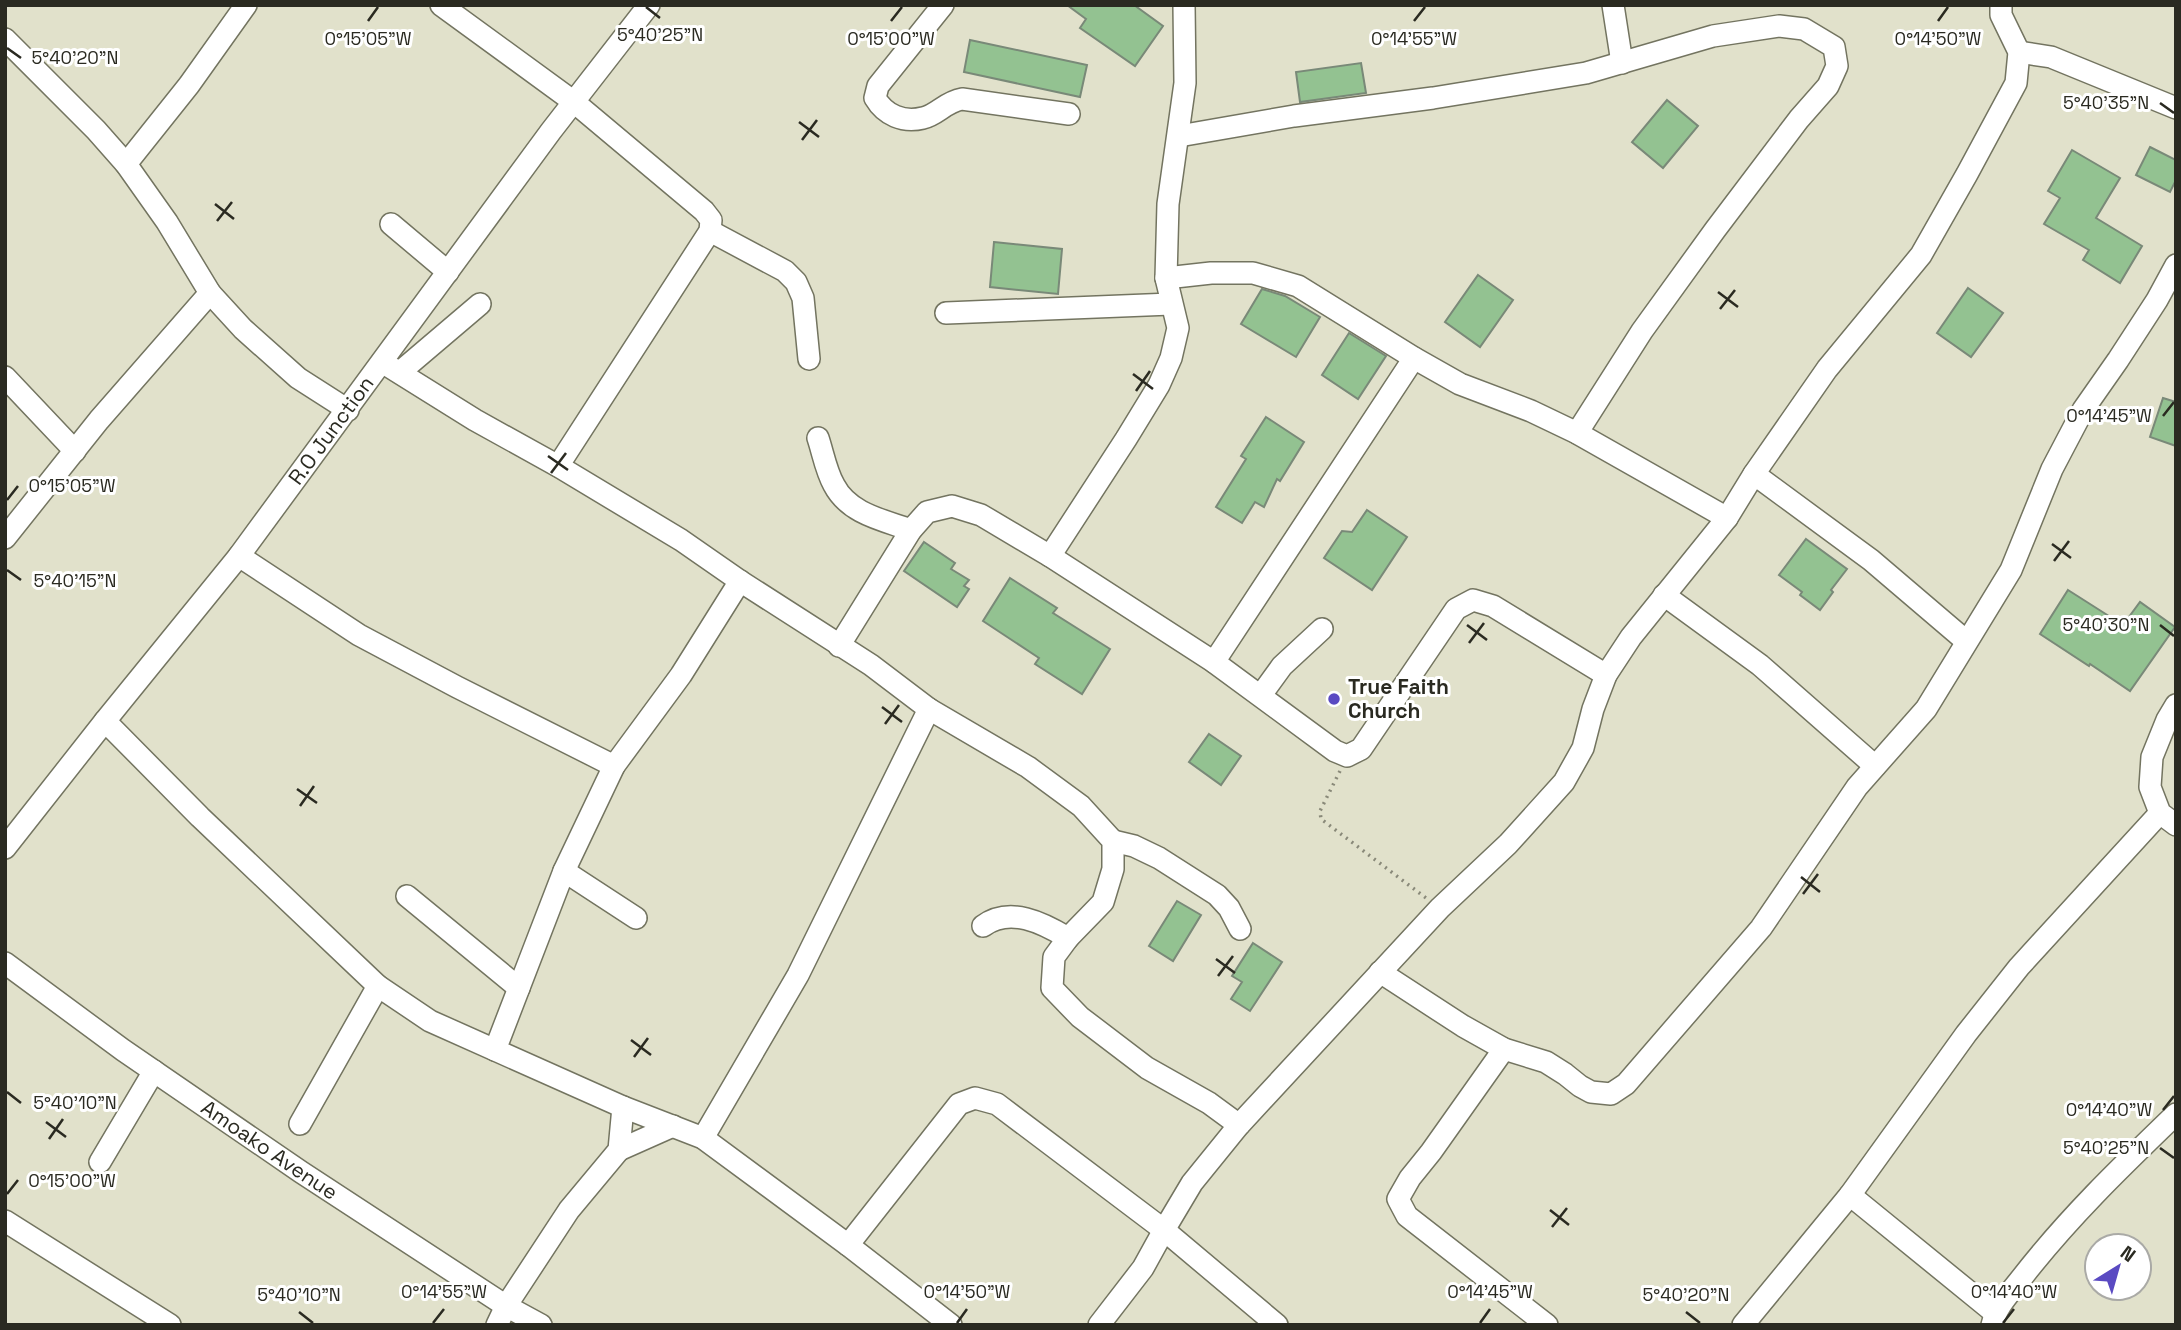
<svg xmlns="http://www.w3.org/2000/svg" width="2181" height="1330" viewBox="0 0 2181 1330" font-family="'Space Grotesk',sans-serif">
<style>
.building{fill:#93c291;stroke:#798978;stroke-width:2}
.lines{fill:none;stroke-linecap:round;stroke-linejoin:round}
.minor-casing{stroke:#737460;stroke-width:24}
.path{stroke:#898979;stroke-width:3.5;stroke-dasharray:2 5;stroke-linecap:butt}
.minor{stroke:#fff;stroke-width:21}
.ticks{fill:none;stroke:#2a2a21;stroke-width:2.5}
.poi-dot{fill:#5a4ac2;stroke:#fff;stroke-width:2.5}
.labels{text-anchor:middle;stroke-width:6;stroke-linejoin:round;paint-order:stroke}
.street-label{font-size:21px;fill:#2a2a21;stroke:#fff}
.poi-label{font-size:21px;font-weight:bold;fill:#2a2a21;stroke:#fff;text-anchor:start}
.ticks-label{font-size:18px;text-anchor:middle;fill:#2a2a21;stroke:#fff;stroke-width:6;stroke-linejoin:round;paint-order:stroke}
</style>
<rect width="100%" height="100%" fill="#e1e1cb"/>
<g class="building">
<path d="M1067 5H1134L1163 26 1135 66 1080 28 1086 19Z"/>
<path d="M970 40 1087 65 1080 97 964 72Z"/>
<path d="M1361 63 1366 93 1300 102 1296 72Z"/>
<path d="M1667 100 1698 126 1663 168 1632 142Z"/>
<path d="M2150 147 2176 160V180L2170 192 2136 175Z"/>
<path d="M2072 150 2120 178 2096 218 2142 246 2120 283 2083 260 2089 250 2044 224 2060 198 2048 191Z"/>
<path d="M994 242 1062 249 1058 294 990 287Z"/>
<path d="M1478 275 1513 300 1480 347 1445 322Z"/>
<path d="M1968 288 2003 313 1971 357 1937 333Z"/>
<path d="M1262 289 1285 296 1320 317 1296 357 1241 324Z"/>
<path d="M1349 333 1386 356 1358 399 1322 375Z"/>
<path d="M2163 398 2176 402V446L2150 437Z"/>
<path d="M1266 417 1304 442 1280 481 1277 479 1264 507 1255 502 1242 523 1216 507 1246 459 1241 456Z"/>
<path d="M1367 510 1407 537 1372 590 1324 558 1342 531 1352 532Z"/>
<path d="M1806 539 1847 569 1831 590 1833 592 1820 610 1800 595 1802 592 1779 575Z"/>
<path d="M924 542 955 563 951 569 969 580 964 586 969 589 957 607 904 571Z"/>
<path d="M1010 578 1057 608 1053 613 1110 649 1082 694 1035 664 1039 658 983 621Z"/>
<path d="M2068 590 2123 625 2140 602 2175 627 2130 691 2090 664 2089 666 2040 634Z"/>
<path d="M1209 734 1241 756 1221 785 1189 762Z"/>
<path d="M1177 901 1201 915 1173 961 1149 946Z"/>
<path d="M1253 943 1282 962 1250 1011 1231 999 1242 982 1232 976Z"/>
</g>
<g class="lines">
<g class="minor-casing">
<g id="minor">
<path d="M441 5 574 102 704 211 711 220 710 231 558 466"/>
<path d="M943 5 878 86 875 98C885 115 903 123 923 118 937 115 945 102 962 99L1069 114"/>
<path d="M1613 5 1622 63"/>
<path d="M5 39 96 130 126 164 167 222 210 293 243 329 298 378 348 410"/>
<path d="M2019 52 2051 57 2176 108"/>
<path d="M1179 136 1294 116 1433 98 1586 73 1713 36 1779 26 1804 29 1834 47 1837 66 1828 86 1799 119 1715 230 1642 331 1577 433"/>
<path d="M126 164 189 85 246 5"/>
<path d="M391 224 448 272"/>
<path d="M710 231 785 271 796 282 803 298 809 359"/>
<path d="M1166 278 1211 273H1253L1298 286 1414 358 1460 384 1531 411 1577 433 1727 518"/>
<path d="M946 313 1171 304"/>
<path d="M382 362 475 420 558 466 681 540 740 581 871 665 929 709 1028 767 1081 806 1113 841V869L1103 902 1068 938 1054 957 1052 988 1080 1017 1147 1068 1209 1103 1239 1125"/>
<path d="M400 372 480 304"/>
<path d="M5 377 75 451"/>
<path d="M818 438C823 453 826 471 834 485 849 514 883 520 911 530"/>
<path d="M1754 474 1871 560 1966 641"/>
<path d="M5 538 99 420 210 293"/>
<path d="M239 556 359 635 457 687 614 766"/>
<path d="M1050 556 1126 439 1159 385 1171 358 1178 328 1166 278 1168 204 1185 83 1184 5"/>
<path d="M1664 595 1760 665 1875 766"/>
<path d="M839 646 911 530 927 512 952 506 981 515 1050 556 1214 662 1335 751 1347 756 1361 749 1456 609 1473 600 1493 606 1606 675"/>
<path d="M1214 662 1414 358"/>
<path d="M1261 695 1282 666 1322 629"/>
<path d="M2176 705 2167 720 2152 757 2150 787 2160 813 2176 825"/>
<path d="M105 721 200 817 378 986 430 1021 623 1107 703 1138 848 1245 951 1325"/>
<path d="M1113 841 1134 846 1159 858 1217 895 1229 908 1240 929"/>
<path id="s1" d="M5 848 105 721 239 556 551 131 649 5"/>
<path d="M564 871 636 918"/>
<path d="M407 896 519 988"/>
<path d="M983 926C1010 906 1043 923 1068 938"/>
<path id="s2" d="M5 963 123 1050 301 1172 506 1306 541 1325"/>
<path d="M1380 972 1463 1026 1504 1049 1546 1062 1565 1074 1580 1086 1591 1092 1611 1094 1626 1084 1761 928 1857 787 1926 709 2011 570 2052 469 2083 410 2118 360 2157 300 2176 265"/>
<path d="M1504 1049 1431 1152 1410 1178 1398 1199 1407 1216 1547 1325"/>
<path d="M495 1050 564 871 614 766 681 675 740 581"/>
<path d="M300 1124 378 986"/>
<path d="M703 1138 798 975 929 709"/>
<path d="M619 1150 673 1126"/>
<path d="M100 1162 154 1071"/>
<path d="M1850 1195 1995 1313"/>
<path d="M5 1221 170 1325"/>
<path d="M848 1245 959 1104 975 1098 997 1104 1164 1230 1192 1183 1239 1125 1440 908 1508 844 1564 782 1583 748 1593 709 1606 675 1631 637 1727 518 1754 474 1827 369 1921 255 1967 174 2016 83 2019 52 2001 15V5"/>
<path d="M497 1325 506 1306 569 1210 619 1150 623 1107"/>
<path d="M1099 1325 1143 1268 1164 1230 1277 1325"/>
<path d="M1743 1325 1850 1195 1966 1034 2019 967 2160 813"/>
<path d="M1992 1325C1996 1307 2009 1294 2020 1280 2067 1219 2121 1167 2176 1114"/>
</g>
</g>
<path class="path" d="M1340 771 1320 811 1321 819 1426 898"/>
<use href="#minor" class="minor"/>
</g>
<path class="ticks" d="M646 7 660 18M368 21 378 7M891 21 902 7M1414 21 1425 7M1938 21 1948 7M7 48 21 58M2160 103 2174 113M799 122 819 137M802 140 817 120M215 204 234 219M217 221 232 202M1718 292 1738 307M1720 309 1735 290M1133 374 1153 389M1136 391 1150 371M2163 416 2174 402M548 456 568 470M551 473 566 453M7 500 18 486M2052 544 2071 558M2054 561 2069 541M7 570 21 580M1467 625 1487 640M2160 625 2174 636M1469 643 1484 623M882 707 902 722M885 724 899 705M297 789 317 803M300 806 314 786M1801 877 1820 892M1803 894 1818 874M1216 959 1235 973M1218 976 1233 956M631 1040 651 1055M634 1057 648 1038M7 1092 21 1103M2163 1110 2174 1096M46 1122 66 1137M49 1139 63 1119M2160 1148 2174 1158M7 1194 18 1180M1550 1210 1569 1225M1552 1227 1567 1208M299 1312 313 1323M1686 1312 1700 1323M433 1323 444 1309M957 1323 967 1309M1480 1323 1490 1309M2003 1323 2014 1309"/>
<circle class="poi-dot" cx="1334" cy="699" r="7"/>
<g class="labels">
<g class="street-label">
<text dy="7" stroke="none"><textPath href="#s1" startOffset="530">R.O Junction</textPath></text>
<text dy="7" stroke="none"><textPath href="#s2" startOffset="324">Amoako Avenue</textPath></text>
</g>
<g class="poi-label">
<text x="1348" y="694">True Faith<tspan x="1348" dy="24">Church</tspan></text>
</g>
</g>
<g class="ticks-label">
<text x="660" y="41">5°40'25"N</text>
<text x="368" y="45">0°15'05"W</text>
<text x="891" y="45">0°15'00"W</text>
<text x="1414" y="45">0°14'55"W</text>
<text x="1938" y="45">0°14'50"W</text>
<text x="75" y="64">5°40'20"N</text>
<text x="2106" y="109">5°40'35"N</text>
<text x="2109" y="422">0°14'45"W</text>
<text x="72" y="492">0°15'05"W</text>
<text x="75" y="587">5°40'15"N</text>
<text x="2106" y="631">5°40'30"N</text>
<text x="75" y="1109">5°40'10"N</text>
<text x="2109" y="1116">0°14'40"W</text>
<text x="2106" y="1154">5°40'25"N</text>
<text x="72" y="1187">0°15'00"W</text>
<text x="444" y="1298">0°14'55"W</text>
<text x="967" y="1298">0°14'50"W</text>
<text x="1490" y="1298">0°14'45"W</text>
<text x="2014" y="1298">0°14'40"W</text>
<text x="299" y="1301">5°40'10"N</text>
<text x="1686" y="1301">5°40'20"N</text>
</g>
<rect width="2181" height="1330" fill="none" stroke="#2a2a21" stroke-width="14"/>
<g transform="translate(2118 1267) rotate(37)"><circle r="33" fill="#ffffff" stroke="#aaaaa6" stroke-width="2"/>
<path d="M0-5L12 26L0 18L-12 26Z" fill="#5a4ac2"/>
<text y="-10" font-size="19" font-weight="bold" text-anchor="middle" fill="#2a2a21">N</text>
</g>
</svg>
